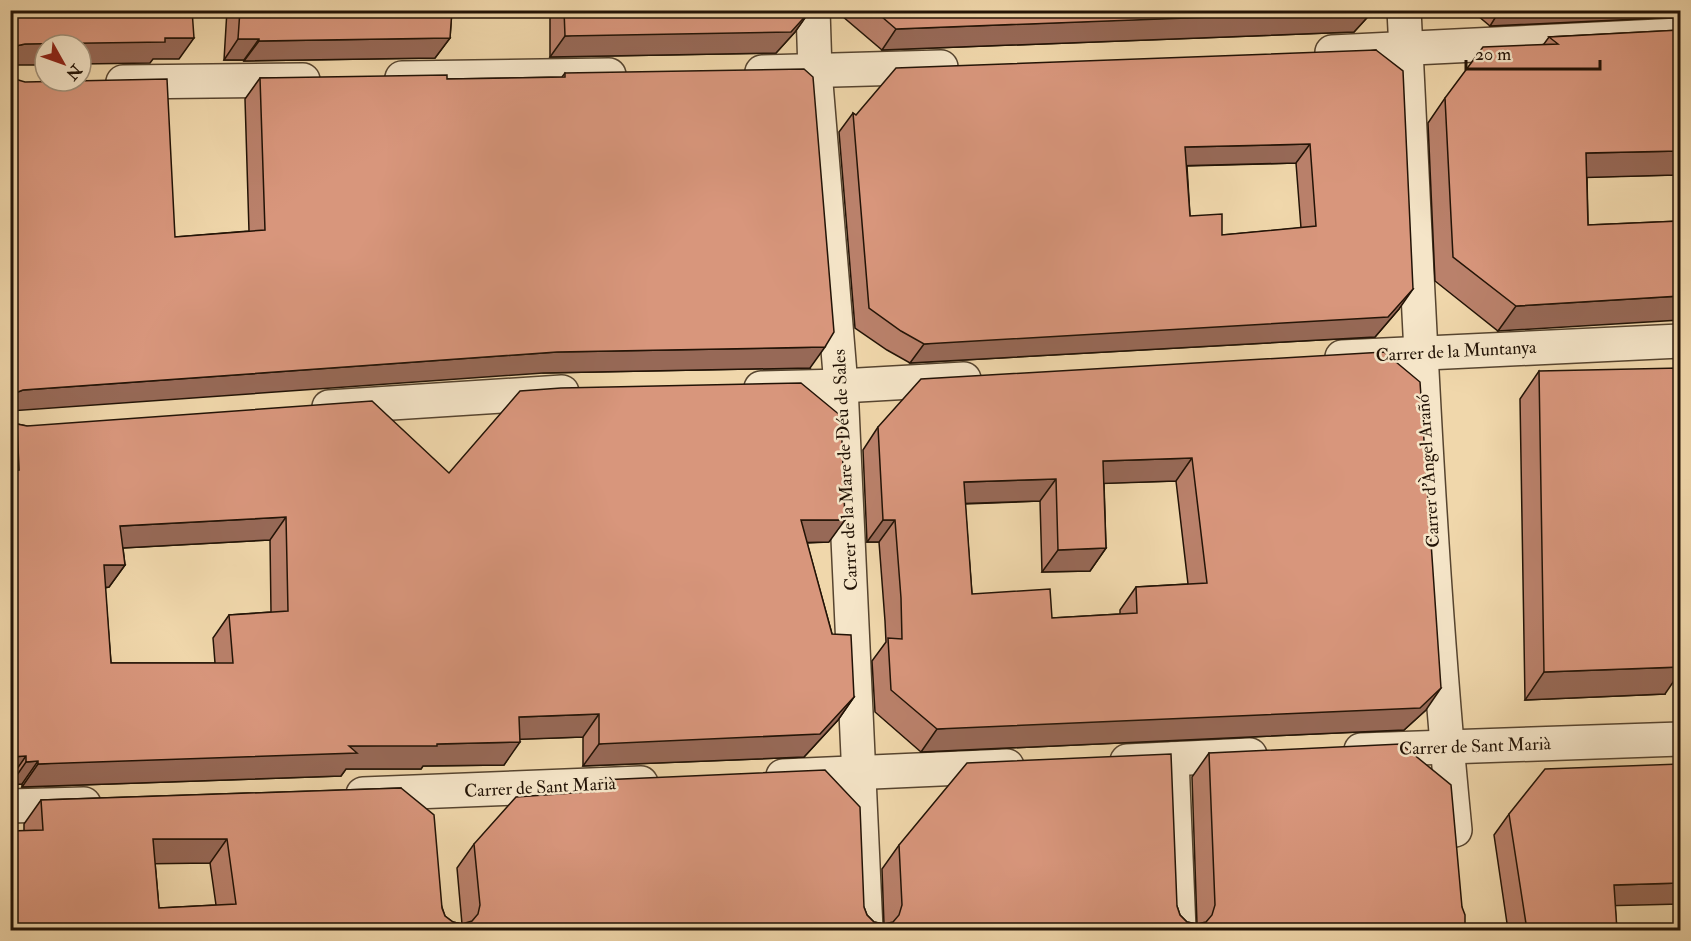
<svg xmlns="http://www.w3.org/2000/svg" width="1691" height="941" viewBox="0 0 1691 941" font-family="'IM FELL Double Pica',serif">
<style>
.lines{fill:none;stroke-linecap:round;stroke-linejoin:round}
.minor-casing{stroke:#56442f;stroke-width:36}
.minor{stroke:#f5e5c8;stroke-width:33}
.wall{fill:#ba816b;stroke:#221306;stroke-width:1.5;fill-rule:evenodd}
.shaded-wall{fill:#976957;stroke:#221306;stroke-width:1.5}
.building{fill:#d8967c;stroke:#221306;stroke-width:1.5;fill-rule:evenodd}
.labels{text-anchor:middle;stroke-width:5;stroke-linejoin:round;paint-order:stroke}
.street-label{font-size:18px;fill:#221306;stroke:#f5e5c8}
</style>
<rect width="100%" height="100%" fill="#f0d7ab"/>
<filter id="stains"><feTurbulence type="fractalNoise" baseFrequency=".00333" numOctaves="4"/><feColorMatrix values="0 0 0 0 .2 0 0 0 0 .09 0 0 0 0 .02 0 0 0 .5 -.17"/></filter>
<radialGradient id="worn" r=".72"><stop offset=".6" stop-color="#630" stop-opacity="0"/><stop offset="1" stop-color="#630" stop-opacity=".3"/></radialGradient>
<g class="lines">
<g class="minor-casing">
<g id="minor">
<path d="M813 10 815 71 841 386 866 930"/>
<path d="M1404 10C1418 284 1428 558 1455 830"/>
<path d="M1332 52 1680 35"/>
<path d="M762 72 941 67"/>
<path d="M402 78 609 75"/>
<path d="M123 82 303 80"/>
<path d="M1342 357 1680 341"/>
<path d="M761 388 841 386 964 379"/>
<path d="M329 407 562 392"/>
<path d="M1361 750 1680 739"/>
<path d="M1172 759 1179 930"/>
<path d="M1127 761 1250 755"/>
<path d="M783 776 1007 766"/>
<path d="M363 794 641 783"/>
<path d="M10 806 84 804"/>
</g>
</g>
<use href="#minor" class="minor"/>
</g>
<g class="wall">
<path d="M227 10H452L450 38 435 58 244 61V60H224Z"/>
<path d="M550 10H810L795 32 776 53 550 57Z"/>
<path d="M835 10H1374L1354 32 882 50Z"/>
<path d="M1471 10H1680L1679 16 1490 26Z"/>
<path d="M1680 30V221L1498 331 1435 281 1428 123 1445 98 1544 44 1549 37ZM1676 175 1680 221 1588 225 1587 177Z"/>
<path d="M1376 50 1399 309 1375 337 910 363 887 350 855 328 839 132 853 113 856 115ZM1296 163 1301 228 1222 235 1190 216 1187 166Z"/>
<path d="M565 73 810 368 543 373 175 237 249 231 245 99 260 78 447 79 562 77Z"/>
<path d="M1384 352 1426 710 1404 730 921 752 875 712 872 661 886 642 885 621 879 542H867L863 450 878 427ZM1176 481 1188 584 1136 587 1120 610V614L1052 618 972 594 965 504 1040 501 1042 572 1090 571 1106 548 1104 483Z"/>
<path d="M1539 371 1665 694 1525 700 1520 399Z"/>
<path d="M17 424 27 426 449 473 829 542 807 543 832 634 854 697 838 720 804 757 583 766V737L520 739 504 765 423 766 421 769H346L341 776 22 787V784L10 785V434ZM270 540 271 612 229 615 213 638 215 663H111L105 588 109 587 125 565 123 548Z"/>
<path d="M1209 753 1462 907 1465 930H10L24 830V824L41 800 401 788 445 916 453 922 462 924 457 868 474 844 592 792 600 780 864 907 867 915 874 922 884 924 882 869 899 845 1177 906 1180 915 1187 922 1197 924 1192 777ZM155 863H210L216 905 159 908Z"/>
<path d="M1509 814 1615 906 1617 930H1508L1494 835Z"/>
</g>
<g class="shaded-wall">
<path d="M1374 10 1354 32 882 50 896 29Z"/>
<path d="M1500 10H1680V17L1490 26Z"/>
<path d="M810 11 795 32 776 53 550 57 565 36Z"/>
<path d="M165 38H194L179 59H153L150 63 81 64V45H45V65H10V52L16 46 25 44Z"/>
<path d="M450 38 435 58 244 61 259 41Z"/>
<path d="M238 39H259L244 60H224Z"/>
<path d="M1310 144 1296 163 1172 166 1185 147Z"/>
<path d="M1680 151V168L1676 175 1569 178 1586 153Z"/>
<path d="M1413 289 1399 309 1375 337 910 363 924 344Z"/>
<path d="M1680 296V320L1498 331 1516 306Z"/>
<path d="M825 347 810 368 543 373 10 411V395L23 390 557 352Z"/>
<path d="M1192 458 1176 481 1088 484 1103 461Z"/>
<path d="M1056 479 1040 501 948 504 964 482Z"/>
<path d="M286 517 270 540 104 549 120 526Z"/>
<path d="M801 520H845L829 542 785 543Z"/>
<path d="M883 520H895L879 542H867Z"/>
<path d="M1106 548 1090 571 1042 572 1058 550Z"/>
<path d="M104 565H125L109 587 88 588Z"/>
<path d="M1680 667V672L1665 694 1525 700 1544 672Z"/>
<path d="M1441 688 1426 710 1404 730 921 752 937 729Z"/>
<path d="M854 697 838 720 804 757 583 766 599 744Z"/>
<path d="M599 714 583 737 503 740 519 717Z"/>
<path d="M520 742 504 765 423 766 421 769H346L341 776 22 787 38 764 349 746Z"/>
<path d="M26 756 10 779V757Z"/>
<path d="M38 761 22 784 10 785 26 762Z"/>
<path d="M153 839H227L210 863 136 864Z"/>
<path d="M1680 883V904L1599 906 1614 885Z"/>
</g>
<g class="building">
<path d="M10 10H192L194 38H165V42L25 44 16 46 10 52Z"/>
<path d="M240 10H452L450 38 259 41V39H238Z"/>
<path d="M564 10H810V11L791 32 565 36Z"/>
<path d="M874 10H1370L1369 11 896 29Z"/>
<path d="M1680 30V151L1586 153 1588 225 1680 221V296L1516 306 1453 257 1445 98 1483 47 1558 44 1549 37Z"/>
<path d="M1376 50 1403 71 1413 289 1388 317 924 344 901 331 869 308 853 113 856 115 896 68ZM1310 144 1316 226 1222 235V214L1190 216 1185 147Z"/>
<path d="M804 69 813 77 834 332 825 347 557 352 23 390 10 395V74L15 79 25 82 167 79 175 237 265 230 260 78 447 75V79L565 77V73Z"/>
<path d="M1384 352 1420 382 1441 688 1420 708 937 729 891 690 888 638 902 639 901 598 895 520H883L878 427 921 379ZM1192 458 1207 583 1136 587 1137 613 1052 618 1050 589 972 594 964 482 1056 479 1058 550 1106 548 1103 461Z"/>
<path d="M1680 368V667L1544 672 1539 371Z"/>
<path d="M801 383 841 416 845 520H801L832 634 851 635 854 697 820 734 599 744V714L519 717 520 742 437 744V746H349L357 753 38 764V761L26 762V756L10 757V471L19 470 17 424 27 426 372 401 449 473 520 391 561 388ZM286 517 288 611 229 615 233 663H111L104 565H125L120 526Z"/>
<path d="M1401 744 1451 785 1462 907 1465 915V930H10V831L43 830 41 800 401 788 434 815 442 908 445 916 453 922 462 924 472 921 478 914 480 905 474 844 516 797 600 791V780L825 770 860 807 864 907 867 915 874 922 884 924 893 922 899 915 902 905 899 845 967 763 1171 754 1177 906 1180 915 1187 922 1197 924 1206 922 1212 915 1215 905 1209 753ZM153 839H227L236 904 159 908Z"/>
<path d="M1680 764V883L1614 885 1617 930H1527L1509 814 1545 769Z"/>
</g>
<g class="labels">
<g class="street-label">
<text transform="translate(1456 351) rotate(-3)" y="6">Carrer de la Muntanya</text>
<text transform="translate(845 470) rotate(-93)" y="6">Carrer de la Mare de Déu de Sales</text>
<text transform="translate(1428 471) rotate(-94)" y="6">Carrer d'Àngel Arañó</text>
<text transform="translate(1475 746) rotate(-2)" y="6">Carrer de Sant Marià</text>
<text transform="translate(540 787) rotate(-3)" y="6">Carrer de Sant Marià</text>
</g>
</g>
<rect width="1691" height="941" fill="none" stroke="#f0d7ab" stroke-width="36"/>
<rect x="12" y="12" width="1667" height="917" fill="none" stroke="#221306" stroke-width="3"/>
<rect x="18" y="18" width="1655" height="905" fill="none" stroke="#221306" stroke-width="1.5"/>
<g transform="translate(63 63) rotate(130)"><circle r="28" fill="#f5e5c8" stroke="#a1917a" stroke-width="1.5"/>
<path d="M0-4.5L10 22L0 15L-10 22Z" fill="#8f2418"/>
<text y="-9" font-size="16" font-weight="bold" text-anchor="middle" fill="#221306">N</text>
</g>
<path d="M1466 60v9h134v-9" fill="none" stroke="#221306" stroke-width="3"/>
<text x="1475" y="60" font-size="18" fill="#221306" stroke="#f5e5c8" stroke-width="4.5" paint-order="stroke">20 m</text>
<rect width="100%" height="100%" filter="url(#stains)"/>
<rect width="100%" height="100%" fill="url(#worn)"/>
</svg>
